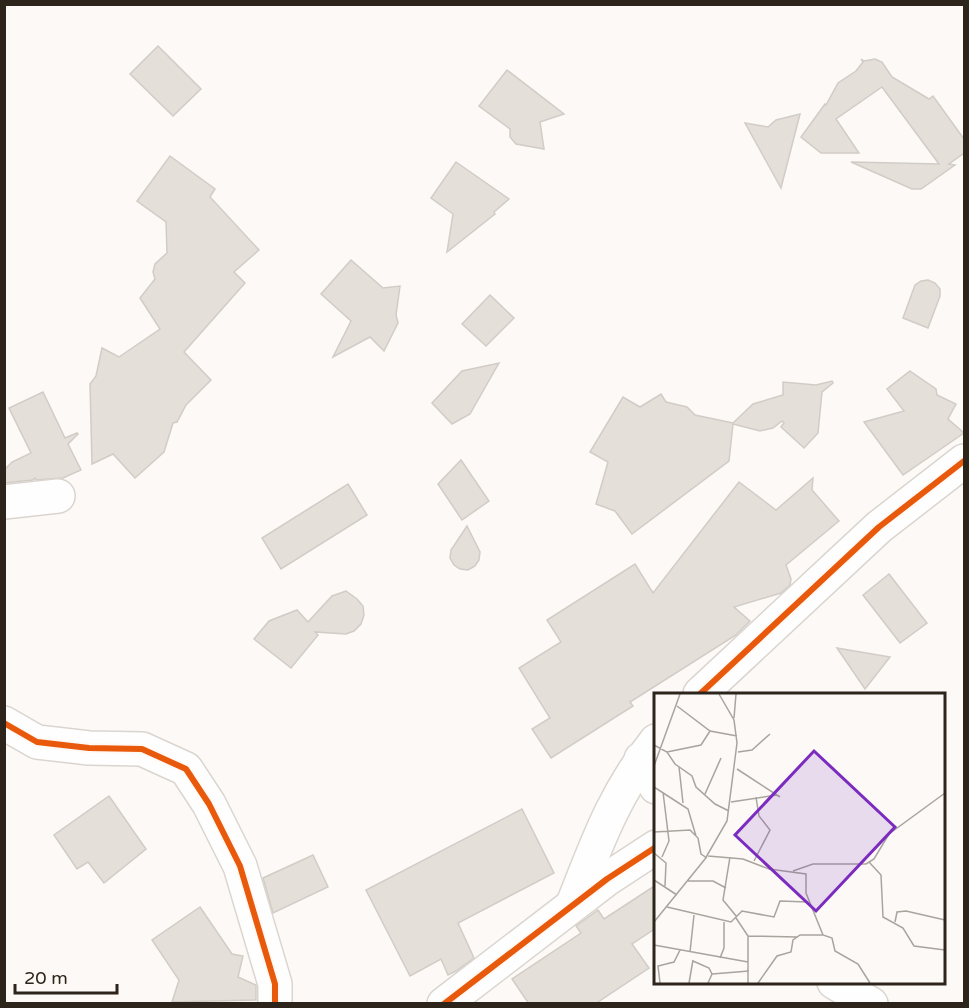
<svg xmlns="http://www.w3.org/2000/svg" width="969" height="1008" viewBox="0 0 969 1008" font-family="'Varela Round',sans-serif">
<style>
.building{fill:#e4dfd8;stroke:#d2ccc6;stroke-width:1.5}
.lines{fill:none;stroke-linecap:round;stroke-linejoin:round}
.street-casing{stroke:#dbd5cf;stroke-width:36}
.street{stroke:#fffefe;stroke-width:33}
.cycleway-casing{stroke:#fef9f4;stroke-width:10}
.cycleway{stroke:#e8590c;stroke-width:6}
.inset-road{fill:none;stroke:#a9a49e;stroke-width:1.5}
.view{fill:#7b2cbf;fill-opacity:0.15;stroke:#7b2cbf;stroke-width:3}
.inset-edge{fill:none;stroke:#2d251b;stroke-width:3}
</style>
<rect width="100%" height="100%" fill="#fcf9f6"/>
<g class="building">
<path d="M158 46 201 89 173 116 130 74Z"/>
<path d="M861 59 864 61 875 59 882 62 892 77 929 99 933 96 964 139V153L949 164 955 165 921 189H912L851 162 939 164 882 87 836 119 859 153H821L801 137 825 104 826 105 838 83 856 71 863 62Z"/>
<path d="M507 70 564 114 540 122 544 149 516 144 510 137V129L479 106Z"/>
<path d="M800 114 781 188 745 123 768 127 776 120Z"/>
<path d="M170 156 215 189 210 197 259 250 234 272 245 283 184 352 211 380 186 405 177 422 173 423 164 452 135 478 113 454 92 464 90 384 96 376 102 348 119 357 160 329 140 298 155 279 153 272 155 264 167 253 166 222 137 201Z"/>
<path d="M456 162 509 199 494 212 495 214 447 252 453 214 431 198Z"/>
<path d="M351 260 383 288 400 286 396 315 398 323 384 351 370 337 333 357 351 321 321 294Z"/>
<path d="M928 280 935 283 940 289V296L928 328 903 318 915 285 921 281Z"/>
<path d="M490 295 514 318 486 346 462 324Z"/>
<path d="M499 363 470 414 452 424 432 403 462 371Z"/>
<path d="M910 371 936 389 937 395 956 404 948 419 964 433 903 475 864 422 904 411 887 389Z"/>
<path d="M832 381 833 383 822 392 818 433 804 448 781 427 784 423 782 421 773 428 760 431 733 424 729 461 632 534 615 511 596 504 608 462 590 452 623 397 640 407 661 394 666 402 687 407 695 415 733 423 753 404 783 395V382L816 385Z"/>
<path d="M43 392 65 438 77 433 78 434 68 444 81 470 63 478 36 480 35 478 33 480 4 483V470L12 462 31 453 9 408Z"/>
<path d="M461 460 489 501 462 520 438 484Z"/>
<path d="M813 478 812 490 839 521 786 565 791 579 790 585 781 593 734 607 750 621 736 635 630 702 633 706 551 758 532 729 550 718 519 668 561 642 547 620 635 564 653 593 739 482 776 510Z"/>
<path d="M348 484 367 515 281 569 262 538Z"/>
<path d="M467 526 480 552 479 560 475 566 468 570 460 569 454 565 450 558 451 550Z"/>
<path d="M889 574 927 623 900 643 863 595Z"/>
<path d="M346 591 357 599 363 606 364 615 361 624 354 631 346 634 315 632 318 635 291 668 254 639 269 621 297 610 308 622 332 596Z"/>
<path d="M837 648 890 657 865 689Z"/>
<path d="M109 796 146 849 104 883 88 862 77 869 54 835Z"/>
<path d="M522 809 554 873 458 923 474 958 456 971 448 975 441 959 410 976 366 890Z"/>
<path d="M313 855 328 887 273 913 263 878Z"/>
<path d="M656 885V928L632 944 649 968 595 1004H529L512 979 581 933 576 926 598 910 604 919Z"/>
<path d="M200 907 232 954 243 956 238 977 256 985V1000L172 1002 179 980 152 940Z"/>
</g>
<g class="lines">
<g class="street-casing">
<g id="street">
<path d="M4 502 58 496"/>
<path d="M700 694 879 527 964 461"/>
<path d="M4 723 37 742 89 748 142 749 186 769 209 804 240 866 275 984V1004"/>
<path d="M641 759 656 787"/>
<path d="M573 904C597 843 614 794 656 741"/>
<path d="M834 982 871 1004"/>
<path d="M444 1004 607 879 656 847"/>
</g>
</g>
<use href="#street" class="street"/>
<g class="cycleway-casing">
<g id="cycleway">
<path d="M700 694 879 527 964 461"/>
<path d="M4 723 37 742 89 748 142 749 186 769 209 804 240 866 275 984V1004"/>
<path d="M444 1004 607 879 656 847"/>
</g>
</g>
<use href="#cycleway" class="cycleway"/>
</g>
<g transform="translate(654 693)">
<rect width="291" height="291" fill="#fcf9f6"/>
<path class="inset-road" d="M23 13 56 38 83 43M80 25 82 1M0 52 13 59 21 71 38 83 42 94 61 111 75 118M13 59 47 52 56 38M84 59 98 57 116 41M0 73 26 1M25 74 29 110M83 76 126 104M0 94 34 116 42 143M51 101 67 65M77 109 123 102M0 139 36 137 44 145 47 161 53 165M0 160 12 170 11 193M54 163 89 166 115 176 152 181V200L169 242 178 245 181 258 204 271 216 290M8 164 15 148 9 99M76 164 69 207 83 224M100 168 116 137 105 123 102 104M215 169 227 182 229 224 249 235 260 253 291 257M139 178 159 171H212L220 166 235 141 291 100M0 187 23 202M34 188H59L72 195M13 214 77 229 88 218 120 224 126 208 154 209M82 225 94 243M0 229 51 166 73 128 83 50 80 27 65 1M241 229 243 219 252 218 291 227M0 252 94 269M36 259 40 222M66 265 70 255V229M39 268 55 275 58 281 54 290M58 281 95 278M6 290 4 273 20 269 26 257M35 290 39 267M94 290V243L144 244M104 290 123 263 137 259 139 247 146 242H169"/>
<path class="view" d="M160 58 241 134 162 218 81 142Z"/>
<rect width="291" height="291" class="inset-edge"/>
</g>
<rect width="969" height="1008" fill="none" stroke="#2d251b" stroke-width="12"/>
<path d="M15 984v9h102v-9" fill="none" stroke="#2d251b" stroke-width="3"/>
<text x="24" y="984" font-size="18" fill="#2d251b" stroke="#fef9f4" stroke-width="4.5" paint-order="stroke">20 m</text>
</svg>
